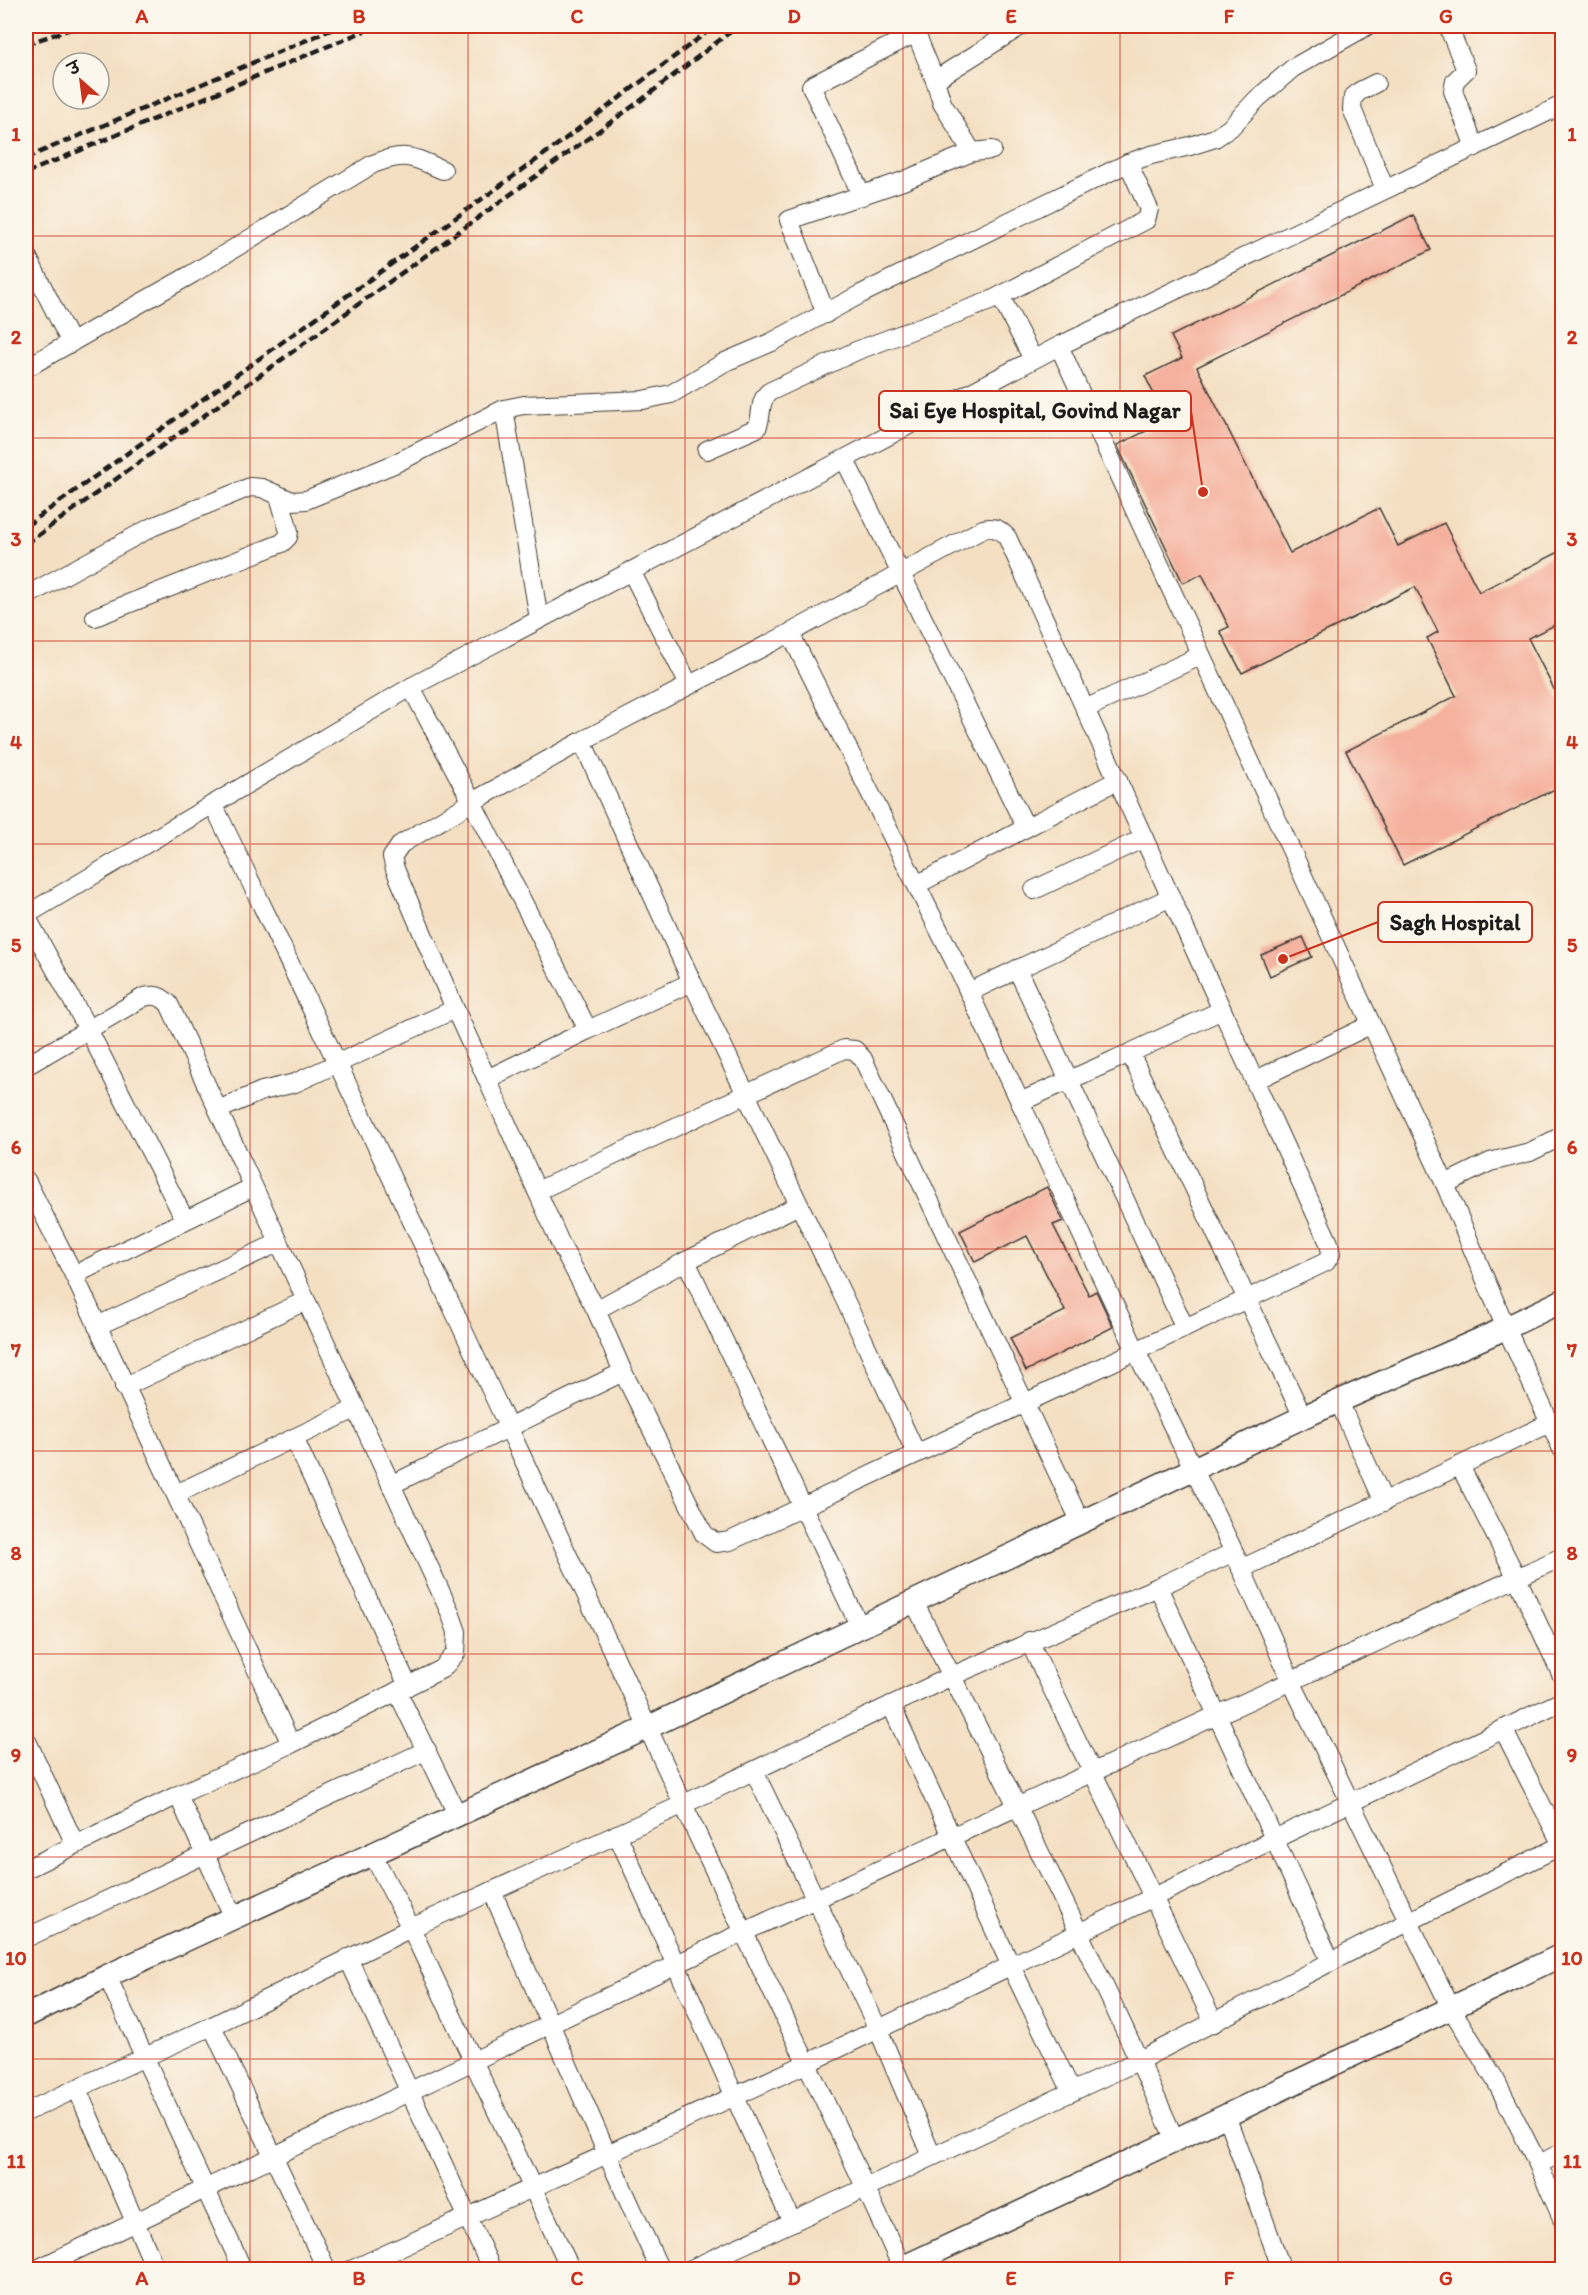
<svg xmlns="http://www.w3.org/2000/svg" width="1588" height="2295" viewBox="0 0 1588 2295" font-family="Itim,'Playpen Sans Deva',sans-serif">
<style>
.building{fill:#f5b19d}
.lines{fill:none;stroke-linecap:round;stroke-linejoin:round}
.minor-casing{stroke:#3c3935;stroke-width:20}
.tertiary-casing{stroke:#3c3935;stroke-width:25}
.minor{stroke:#fff;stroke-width:18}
.tertiary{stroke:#fff;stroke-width:22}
.rail{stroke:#1c1c1c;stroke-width:4.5;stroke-dasharray:9 4.5;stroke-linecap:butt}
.grid{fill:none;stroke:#c8321e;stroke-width:1.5;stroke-opacity:0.55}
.leader{fill:none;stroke:#c8321e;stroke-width:2}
.callout-dot{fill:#c8321e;stroke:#fbf7ec;stroke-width:2}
.callout{fill:#fbf7ec;stroke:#c8321e;stroke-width:2}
.callout-label{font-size:22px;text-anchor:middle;font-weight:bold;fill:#1c1c1c}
.neatline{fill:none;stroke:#c8321e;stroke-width:2}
.grid-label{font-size:20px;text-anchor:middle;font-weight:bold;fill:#c8321e}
</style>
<rect width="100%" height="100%" fill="#fbf7ec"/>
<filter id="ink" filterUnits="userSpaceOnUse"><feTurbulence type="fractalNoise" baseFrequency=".0167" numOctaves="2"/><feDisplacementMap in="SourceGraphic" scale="12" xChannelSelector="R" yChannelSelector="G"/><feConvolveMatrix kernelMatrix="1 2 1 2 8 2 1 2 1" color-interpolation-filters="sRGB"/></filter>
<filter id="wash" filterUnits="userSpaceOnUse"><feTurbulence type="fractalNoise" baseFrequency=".008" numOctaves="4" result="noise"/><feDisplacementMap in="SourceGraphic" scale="24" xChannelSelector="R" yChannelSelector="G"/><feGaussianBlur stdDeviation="1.35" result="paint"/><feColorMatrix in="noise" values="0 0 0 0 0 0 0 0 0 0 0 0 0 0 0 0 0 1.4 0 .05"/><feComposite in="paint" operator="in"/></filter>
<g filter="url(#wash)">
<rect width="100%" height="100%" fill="#f4dfc2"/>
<g id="blocks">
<g class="building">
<path d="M1413 215 1431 250 1197 367 1290 553 1379 508 1398 546 1444 523 1479 592 1563 550V621L1528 638 1563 707V785L1403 865 1346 751 1456 696 1427 638 1438 632 1415 587 1242 673 1220 631 1229 627 1202 574 1183 583 1117 445 1167 421 1145 376 1182 358 1171 336Z"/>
<path d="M1303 937 1312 957 1270 976 1261 955Z"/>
<path d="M1047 1187 1063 1221 1053 1225 1089 1295 1096 1291 1113 1327 1026 1371 1010 1338 1065 1311 1027 1236 975 1262 960 1231Z"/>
</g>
</g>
</g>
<g filter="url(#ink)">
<use href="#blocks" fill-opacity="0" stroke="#3c3935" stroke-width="1.5"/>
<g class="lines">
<g class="minor-casing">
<g id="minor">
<path d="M913 26 935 80 942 103 972 152"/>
<path d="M1448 26 1466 70 1455 81 1453 91 1475 147"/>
<path d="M935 80 1021 26"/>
<path d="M1376 83 1360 91 1353 97 1352 109 1385 189"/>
<path d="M862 196 811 86 916 33"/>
<path d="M26 254 71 343"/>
<path d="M1000 296 1033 359"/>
<path d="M826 314 789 220 903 181 972 152 992 150"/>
<path d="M1059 346 1445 1184 1506 1328 1562 1449"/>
<path d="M26 368 192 274 373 164C406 151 412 157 443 170"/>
<path d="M707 450 757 428C763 415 758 402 769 392L856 351 990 301 1146 220 1149 209 1128 163"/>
<path d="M845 460 1026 828"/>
<path d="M631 571 689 685"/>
<path d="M26 596 152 527 250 487 262 488 292 501 306 500 394 464 504 409"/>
<path d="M95 617 282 543 288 537 289 531 279 496"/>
<path d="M539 619 504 409 524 405 643 400 671 394 725 362 772 342 861 294 1128 163 1151 155 1190 146 1215 138 1230 128 1257 99 1293 68 1367 26"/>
<path d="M411 687 472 802 582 741"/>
<path d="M1085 709 1200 656"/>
<path d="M213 804C374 1136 529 1471 684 1806 756 1961 833 2113 903 2270"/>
<path d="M918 884 1118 780"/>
<path d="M1034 890 1144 838"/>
<path d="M26 915 411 687 1059 346 1562 105"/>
<path d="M26 916 88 1029 185 1220"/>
<path d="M1017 969 1185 1328"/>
<path d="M692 982 582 741 790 633"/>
<path d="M969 992 1171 897"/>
<path d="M1222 1010 1007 537C999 529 995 526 983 529L790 633 954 960 1136 1351 1234 1552 1292 1683 1451 2008 1496 2081 1538 2164 1562 2218"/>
<path d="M588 1030 692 982 845 1300 916 1453"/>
<path d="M26 1066 144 997C155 994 161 996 169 1004L450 1612 457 1632 456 1653 442 1669 291 1744 178 1795 26 1869"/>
<path d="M487 1079 562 1247 596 1310 623 1372 704 1534 716 1543 730 1541 1326 1262 1331 1254 1329 1243 1222 1010 1130 1053 1303 1417"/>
<path d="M1256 1080 1370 1025"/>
<path d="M1020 1102 1130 1053"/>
<path d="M218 1110 262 1091 295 1083 455 1009 395 869 392 857 401 844 472 802 588 1030 487 1079 455 1009"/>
<path d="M26 1180 74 1275 291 1744"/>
<path d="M1445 1184 1490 1162 1530 1152 1562 1136"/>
<path d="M537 1191 844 1049 855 1050 863 1059 1081 1523"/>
<path d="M686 1261 799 1205"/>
<path d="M74 1275 253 1187"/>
<path d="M596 1310 686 1261 860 1627"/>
<path d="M97 1326 278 1243"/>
<path d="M124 1387 305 1301"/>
<path d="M1339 1402 1384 1502"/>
<path d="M294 1438 408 1686"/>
<path d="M1460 1466 1517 1578 1562 1676"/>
<path d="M391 1485 623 1372"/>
<path d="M176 1494 355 1409"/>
<path d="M1241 1569 1550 1423"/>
<path d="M1158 1587 1331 1962"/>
<path d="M914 1602C1005 1779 1094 1958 1175 2140"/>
<path d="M1029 1641 1214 2023"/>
<path d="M397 1691 458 1816"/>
<path d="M891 1705 1011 1966 1072 2092"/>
<path d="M1503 1729 1562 1845"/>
<path d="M26 1739 75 1844"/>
<path d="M754 1771 878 2029 932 2156"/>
<path d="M178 1795 234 1918"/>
<path d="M617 1834C676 1963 732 2093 792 2222"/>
<path d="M373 1855 411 1928 571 2270"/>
<path d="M492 1891 607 2154 660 2270"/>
<path d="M26 1938 427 1750"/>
<path d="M348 1958 492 2270"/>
<path d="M107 1976 243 2270"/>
<path d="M212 2026 327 2270"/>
<path d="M77 2089 156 2270"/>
<path d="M26 2112 212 2026 411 1928 684 1804 952 1676 1158 1587 1234 1552"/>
<path d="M1226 2115 1282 2270"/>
<path d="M1538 2164 1562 2153"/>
<path d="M35 2270 744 1932 1562 1557"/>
<path d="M351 2270 808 2063 1562 1701"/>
<path d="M689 2270 1140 2060 1408 1922 1562 1845"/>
</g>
</g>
<g class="tertiary-casing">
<g id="tertiary">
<path d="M26 2016 107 1976 649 1727 1303 1417 1506 1328 1562 1301"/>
<path d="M897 2270 1175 2140 1562 1955"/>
</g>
</g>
<use href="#minor" class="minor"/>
<use href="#tertiary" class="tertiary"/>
<g class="rail">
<path d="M26 28 34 26"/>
<path d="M26 44 80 26"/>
<path d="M26 158 340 26"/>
<path d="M26 173 376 26"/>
<path d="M26 526 553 148 715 26"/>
<path d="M26 544 640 101 738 26"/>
</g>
</g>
</g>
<path class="grid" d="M250 26V2270M468 26V2270M685 26V2270M903 26V2270M1120 26V2270M1338 26V2270M26 236H1562M26 438H1562M26 641H1562M26 844H1562M26 1046H1562M26 1249H1562M26 1451H1562M26 1654H1562M26 1857H1562M26 2059H1562"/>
<path class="leader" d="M1203 492L1191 411M1283 959L1378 922"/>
<g class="callout-dot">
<circle cx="1203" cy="492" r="6"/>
<circle cx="1283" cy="959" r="6"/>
</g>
<g class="callout">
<rect x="879" y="391" width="312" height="40" rx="6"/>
<rect x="1378" y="902" width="154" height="40" rx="6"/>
</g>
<g class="callout-label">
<text x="1035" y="418">Sai Eye Hospital, Govind Nagar</text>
<text x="1455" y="930">Sagh Hospital</text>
</g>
<rect width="1588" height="2295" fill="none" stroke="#fbf7ec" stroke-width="66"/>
<g transform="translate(81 81) rotate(332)"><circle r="28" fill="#fbf7ec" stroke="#a29f99" stroke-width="1.5"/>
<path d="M0-4.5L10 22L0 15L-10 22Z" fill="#c8321e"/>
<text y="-9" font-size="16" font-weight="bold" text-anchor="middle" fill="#1c1c1c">उ</text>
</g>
<rect x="33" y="33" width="1522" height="2229" class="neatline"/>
<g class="grid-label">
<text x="142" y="23">A</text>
<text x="359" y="23">B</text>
<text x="577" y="23">C</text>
<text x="794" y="23">D</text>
<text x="1011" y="23">E</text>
<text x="1229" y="23">F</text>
<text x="1446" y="23">G</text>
<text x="16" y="141">1</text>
<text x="1572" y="141">1</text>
<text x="16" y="344">2</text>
<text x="1572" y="344">2</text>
<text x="16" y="546">3</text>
<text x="1572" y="546">3</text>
<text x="16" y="749">4</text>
<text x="1572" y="749">4</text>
<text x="16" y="952">5</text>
<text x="1572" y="952">5</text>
<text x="16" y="1154">6</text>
<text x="1572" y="1154">6</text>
<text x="16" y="1357">7</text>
<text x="1572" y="1357">7</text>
<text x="16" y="1560">8</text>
<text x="1572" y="1560">8</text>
<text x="16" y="1762">9</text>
<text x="1572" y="1762">9</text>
<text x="16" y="1965">10</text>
<text x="1572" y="1965">10</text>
<text x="16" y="2168">11</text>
<text x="1572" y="2168">11</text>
<text x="142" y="2285">A</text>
<text x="359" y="2285">B</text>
<text x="577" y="2285">C</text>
<text x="794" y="2285">D</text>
<text x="1011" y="2285">E</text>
<text x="1229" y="2285">F</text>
<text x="1446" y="2285">G</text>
</g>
</svg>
